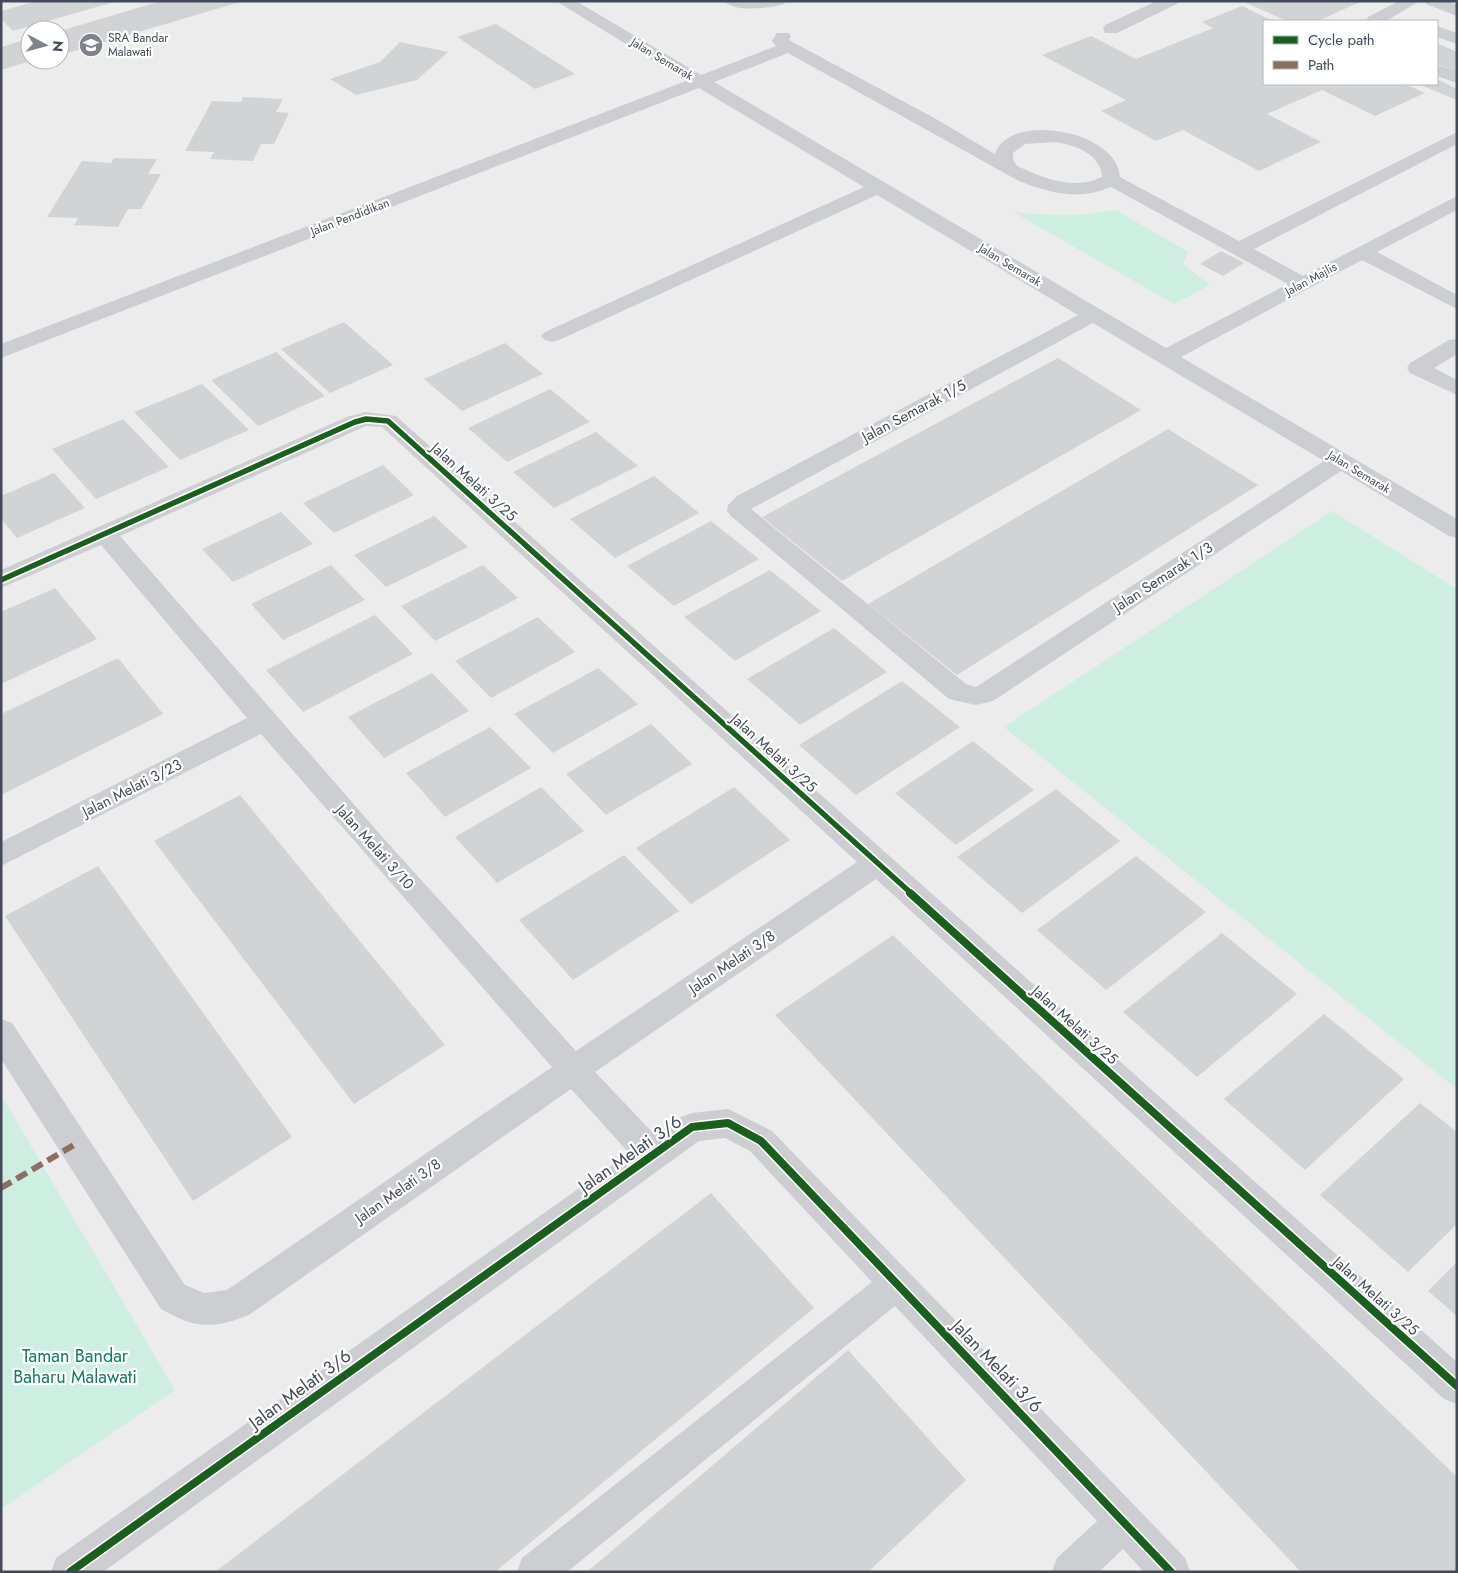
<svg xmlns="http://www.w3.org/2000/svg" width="1458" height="1573" viewBox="0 0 1458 1573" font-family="Jost,sans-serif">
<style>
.green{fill:#cfeee2}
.building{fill:#d2d3d5}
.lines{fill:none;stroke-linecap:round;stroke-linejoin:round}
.minor{fill:#cdced2;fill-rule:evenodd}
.quiet{stroke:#8d6e63;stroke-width:6;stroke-dasharray:12 6;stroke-linecap:butt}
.cycleway-far1-casing{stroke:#fff;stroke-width:9}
.cycleway-casing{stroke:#fff;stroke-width:11}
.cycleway-far1{stroke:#1b5e20;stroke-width:5.5}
.cycleway{stroke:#1b5e20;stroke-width:8}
.labels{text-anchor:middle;stroke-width:4.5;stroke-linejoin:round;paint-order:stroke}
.far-poi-label{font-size:12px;fill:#434a59;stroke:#fff;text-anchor:start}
.far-street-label{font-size:12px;fill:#434a59;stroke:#fff}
.street-label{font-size:15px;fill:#434a59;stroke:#fff}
.near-street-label{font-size:18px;fill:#434a59;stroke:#fff}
.near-park-label{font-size:18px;fill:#137b5e;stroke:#fff}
</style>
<rect width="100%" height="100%" fill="#edecec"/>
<g class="green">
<path d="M1116 210 1188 252 1183 264 1210 285 1174 304 1013 212C1048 216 1080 217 1116 210Z"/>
<path d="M1332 511 1457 589V1089L1004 727Z"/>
<path d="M1 1095 175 1390 1 1509Z"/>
</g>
<g class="building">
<path d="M37 1H114V2L13 31 1 19V11Z"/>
<path d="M161 1 240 2 64 54 60 51V31Z"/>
<path d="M1242 1H1362L1318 21H1287Z"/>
<path d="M1242 6 1273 21H1264V84H1405L1425 93 1375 116 1322 90 1267 114 1321 142 1259 171 1183 130 1156 141 1101 111 1126 100 1042 55 1091 36 1136 59 1213 28 1202 22Z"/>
<path d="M496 24 575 74 535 89 457 37Z"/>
<path d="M24 40 30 46V61L1 70V47Z"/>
<path d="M400 42 448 52 417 80 356 95 330 79 380 62Z"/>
<path d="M1437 43 1457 52V73L1437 64Z"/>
<path d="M1437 79 1457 89V100L1418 84H1437Z"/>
<path d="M243 97 283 99 276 112 289 113 274 144H261L253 161 210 159 214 152 185 151 212 101 241 102Z"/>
<path d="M114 158 157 159 148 174H161L141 209H128L118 227 74 225 78 218 47 217 82 161 111 163Z"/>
<path d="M1221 251 1244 263 1223 276 1200 264Z"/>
<path d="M344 322 393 365 330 393 281 349Z"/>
<path d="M505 343 543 374 462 411 424 379Z"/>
<path d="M276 352 325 396 258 426 211 380Z"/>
<path d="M1058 358 1141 410 842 581 762 517Z"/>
<path d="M202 384 249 430 180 460 134 412Z"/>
<path d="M550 389 590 422 507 462 468 428Z"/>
<path d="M123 419 169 467 96 499 52 449Z"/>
<path d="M1168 429 1258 485 957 675 868 604Z"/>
<path d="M596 432 638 466 554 508 513 472Z"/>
<path d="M383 465 414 495 334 533 303 503Z"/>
<path d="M54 473 85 508 17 538 1 519V496Z"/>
<path d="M654 476 699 513 615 558 570 519Z"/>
<path d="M281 512 313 544 233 582 202 549Z"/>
<path d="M434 516 468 547 386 587 354 555Z"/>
<path d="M711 521 759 559 674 606 627 566Z"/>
<path d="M331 565 365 600 283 640 251 604Z"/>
<path d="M483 565 518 598 435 641 401 606Z"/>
<path d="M770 570 821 611 735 661 684 617Z"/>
<path d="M55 588 97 639 1 684V612Z"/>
<path d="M375 615 413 654 303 712 266 670Z"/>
<path d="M538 617 575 652 491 698 455 661Z"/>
<path d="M834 628 887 672 800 725 747 679Z"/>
<path d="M118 658 163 714 1 795V714Z"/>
<path d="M598 668 638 704 553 753 514 714Z"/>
<path d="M432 673 469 711 384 758 348 717Z"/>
<path d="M902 681 960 727 856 795 799 745Z"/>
<path d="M651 724 692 764 606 815 566 774Z"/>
<path d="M490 727 531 768 445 817 406 773Z"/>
<path d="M973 741 1034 790 956 845 895 793Z"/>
<path d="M541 787 584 831 497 883 455 837Z"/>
<path d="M734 787 790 840 691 904 636 848Z"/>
<path d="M1056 789 1120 841 1022 913 957 857Z"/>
<path d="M240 795 445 1045 354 1104 154 841Z"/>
<path d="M624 855 679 911 573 980 519 920Z"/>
<path d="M1136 856 1206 912 1106 990 1037 930Z"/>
<path d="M98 866 292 1137 193 1201 5 916Z"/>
<path d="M1222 933 1297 994 1197 1077 1123 1012Z"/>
<path d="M893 935 1457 1477V1572H1301L775 1015Z"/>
<path d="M1324 1014 1404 1079 1305 1170 1224 1099Z"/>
<path d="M1420 1103 1457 1132V1224L1408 1272 1320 1195Z"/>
<path d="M711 1193 814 1308 495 1572H215Z"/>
<path d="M1457 1262V1316L1428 1291Z"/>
<path d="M848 1350 966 1480 868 1572H587Z"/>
</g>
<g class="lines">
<g class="minor">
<path d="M556 1H576L701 75 776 46 772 41 777 33H789L791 37 789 40 936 119 995 154C1008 111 1118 130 1120 177L1239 241 1457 132V144L1254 249 1303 276 1457 196V210L1377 252 1457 295V309L1362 260 1181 357 1457 519V538L1449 536 1341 471 993 701 976 705 949 699 731 516 727 511 728 505 737 496 1078 315 877 195 559 340 552 342 545 340 541 336 545 332 864 187 699 88 1 358V344L686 81ZM788 53 1019 181C1050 193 1078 201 1111 187L1288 284 1166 348 714 82ZM1055 142C1075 145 1101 154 1102 177 1073 191 1044 178 1017 166L1013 160V153L1025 144ZM1093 323 1324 461 976 687 966 684 751 509Z"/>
<path d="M725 1H786L784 4C771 8 733 13 725 1Z"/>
<path d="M1157 1H1179L1177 4 1117 33H1105L1103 29 1105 25Z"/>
<path d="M1399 1H1420L1386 21H1366L1368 17Z"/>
<path d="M1424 1H1447L1457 5V16L1426 4Z"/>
<path d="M1437 26 1457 33V44L1437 37Z"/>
<path d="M1437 65 1457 72V83L1437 76Z"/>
<path d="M1457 339V354L1434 368 1457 380V395L1410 373 1407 368 1410 363 1449 340Z"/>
<path d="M366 412 396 416 1457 1362V1404L1444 1399 876 879 595 1072 655 1135 681 1117 692 1113 728 1109 772 1131 1137 1508 1185 1558 1190 1572H1144L1123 1549 1099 1572H1052L1057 1558 1097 1521 895 1306 567 1572H517L522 1558 872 1282 750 1151 725 1138 699 1141 103 1572H51L56 1558 629 1153 571 1089 249 1315C213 1329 195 1329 161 1309L1 1059V1019L12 1023 185 1285 204 1293 227 1290 552 1067 261 734 1 866V842L247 718 101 545 1 588V570L347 417ZM366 426 382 427 857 862 576 1051 385 840 120 536Z"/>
</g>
<path class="quiet" d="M1 1188 74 1145"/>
<g class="cycleway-far1-casing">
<path id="cycleway-far1" d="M1 580 355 422 366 419 388 421 912 894"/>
</g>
<g class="cycleway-casing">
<g id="cycleway">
<path d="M910 893 1457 1386"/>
<path d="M70 1572 692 1127 728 1123 761 1141 1171 1572"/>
</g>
</g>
<use href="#cycleway-far1" class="cycleway-far1"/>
<use href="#cycleway" class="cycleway"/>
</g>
<defs>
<g id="school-disc" transform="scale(1.25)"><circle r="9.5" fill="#7e838c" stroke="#fff"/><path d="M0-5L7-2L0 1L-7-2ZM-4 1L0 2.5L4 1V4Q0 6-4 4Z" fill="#fff"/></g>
</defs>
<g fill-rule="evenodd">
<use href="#school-disc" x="91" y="45"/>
</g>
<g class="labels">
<g class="far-poi-label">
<text x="108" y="42">SRA Bandar<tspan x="108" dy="14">Malawati</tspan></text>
</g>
<g class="far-street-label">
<text transform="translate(662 59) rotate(31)" y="4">Jalan Semarak</text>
<text transform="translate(350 217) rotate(-21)" y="4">Jalan Pendidikan</text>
<text transform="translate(1010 265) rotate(31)" y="4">Jalan Semarak</text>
<text transform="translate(1311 279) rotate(-28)" y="4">Jalan Majlis</text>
<text transform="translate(1359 472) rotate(31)" y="4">Jalan Semarak</text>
</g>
<g class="street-label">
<text transform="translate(914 411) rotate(-28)" y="5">Jalan Semarak 1/5</text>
<text transform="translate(474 482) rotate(42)" y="5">Jalan Melati 3/25</text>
<text transform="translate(1163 577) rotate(-33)" y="5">Jalan Semarak 1/3</text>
<text transform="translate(774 753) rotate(42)" y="5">Jalan Melati 3/25</text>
<text transform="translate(132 788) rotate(-27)" y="5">Jalan Melati 3/23</text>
<text transform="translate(375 847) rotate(48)" y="5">Jalan Melati 3/10</text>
<text transform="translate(732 962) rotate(-34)" y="5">Jalan Melati 3/8</text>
<text transform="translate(1075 1025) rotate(42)" y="5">Jalan Melati 3/25</text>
<text transform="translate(398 1191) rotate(-35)" y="5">Jalan Melati 3/8</text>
<text transform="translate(1376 1296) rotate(42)" y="5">Jalan Melati 3/25</text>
</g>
<g class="near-street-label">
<text transform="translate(630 1154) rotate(-35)" y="6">Jalan Melati 3/6</text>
<text transform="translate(997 1366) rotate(46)" y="6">Jalan Melati 3/6</text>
<text transform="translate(300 1389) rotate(-36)" y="6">Jalan Melati 3/6</text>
</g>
<g class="near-park-label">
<text x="75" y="1362">Taman Bandar<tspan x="75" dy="21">Baharu Malawati</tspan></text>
</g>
</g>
<rect width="1458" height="1573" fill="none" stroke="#434a59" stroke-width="5"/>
<rect x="1263" y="20" width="175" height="65" fill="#ffffff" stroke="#b4b7bd"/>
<rect x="1273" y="36" width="25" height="8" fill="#1b5e20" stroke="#b4b7bd"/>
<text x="1308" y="45" font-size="15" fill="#434a59">Cycle path</text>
<rect x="1273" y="61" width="25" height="8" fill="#8d6e63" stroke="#b4b7bd"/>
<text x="1308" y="70" font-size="15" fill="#434a59">Path</text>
<g transform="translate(45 45) rotate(96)"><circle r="24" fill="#ffffff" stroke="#b4b7bd"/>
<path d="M0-4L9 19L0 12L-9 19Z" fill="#7e838c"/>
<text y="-8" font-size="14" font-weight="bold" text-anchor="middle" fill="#434a59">N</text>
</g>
</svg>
